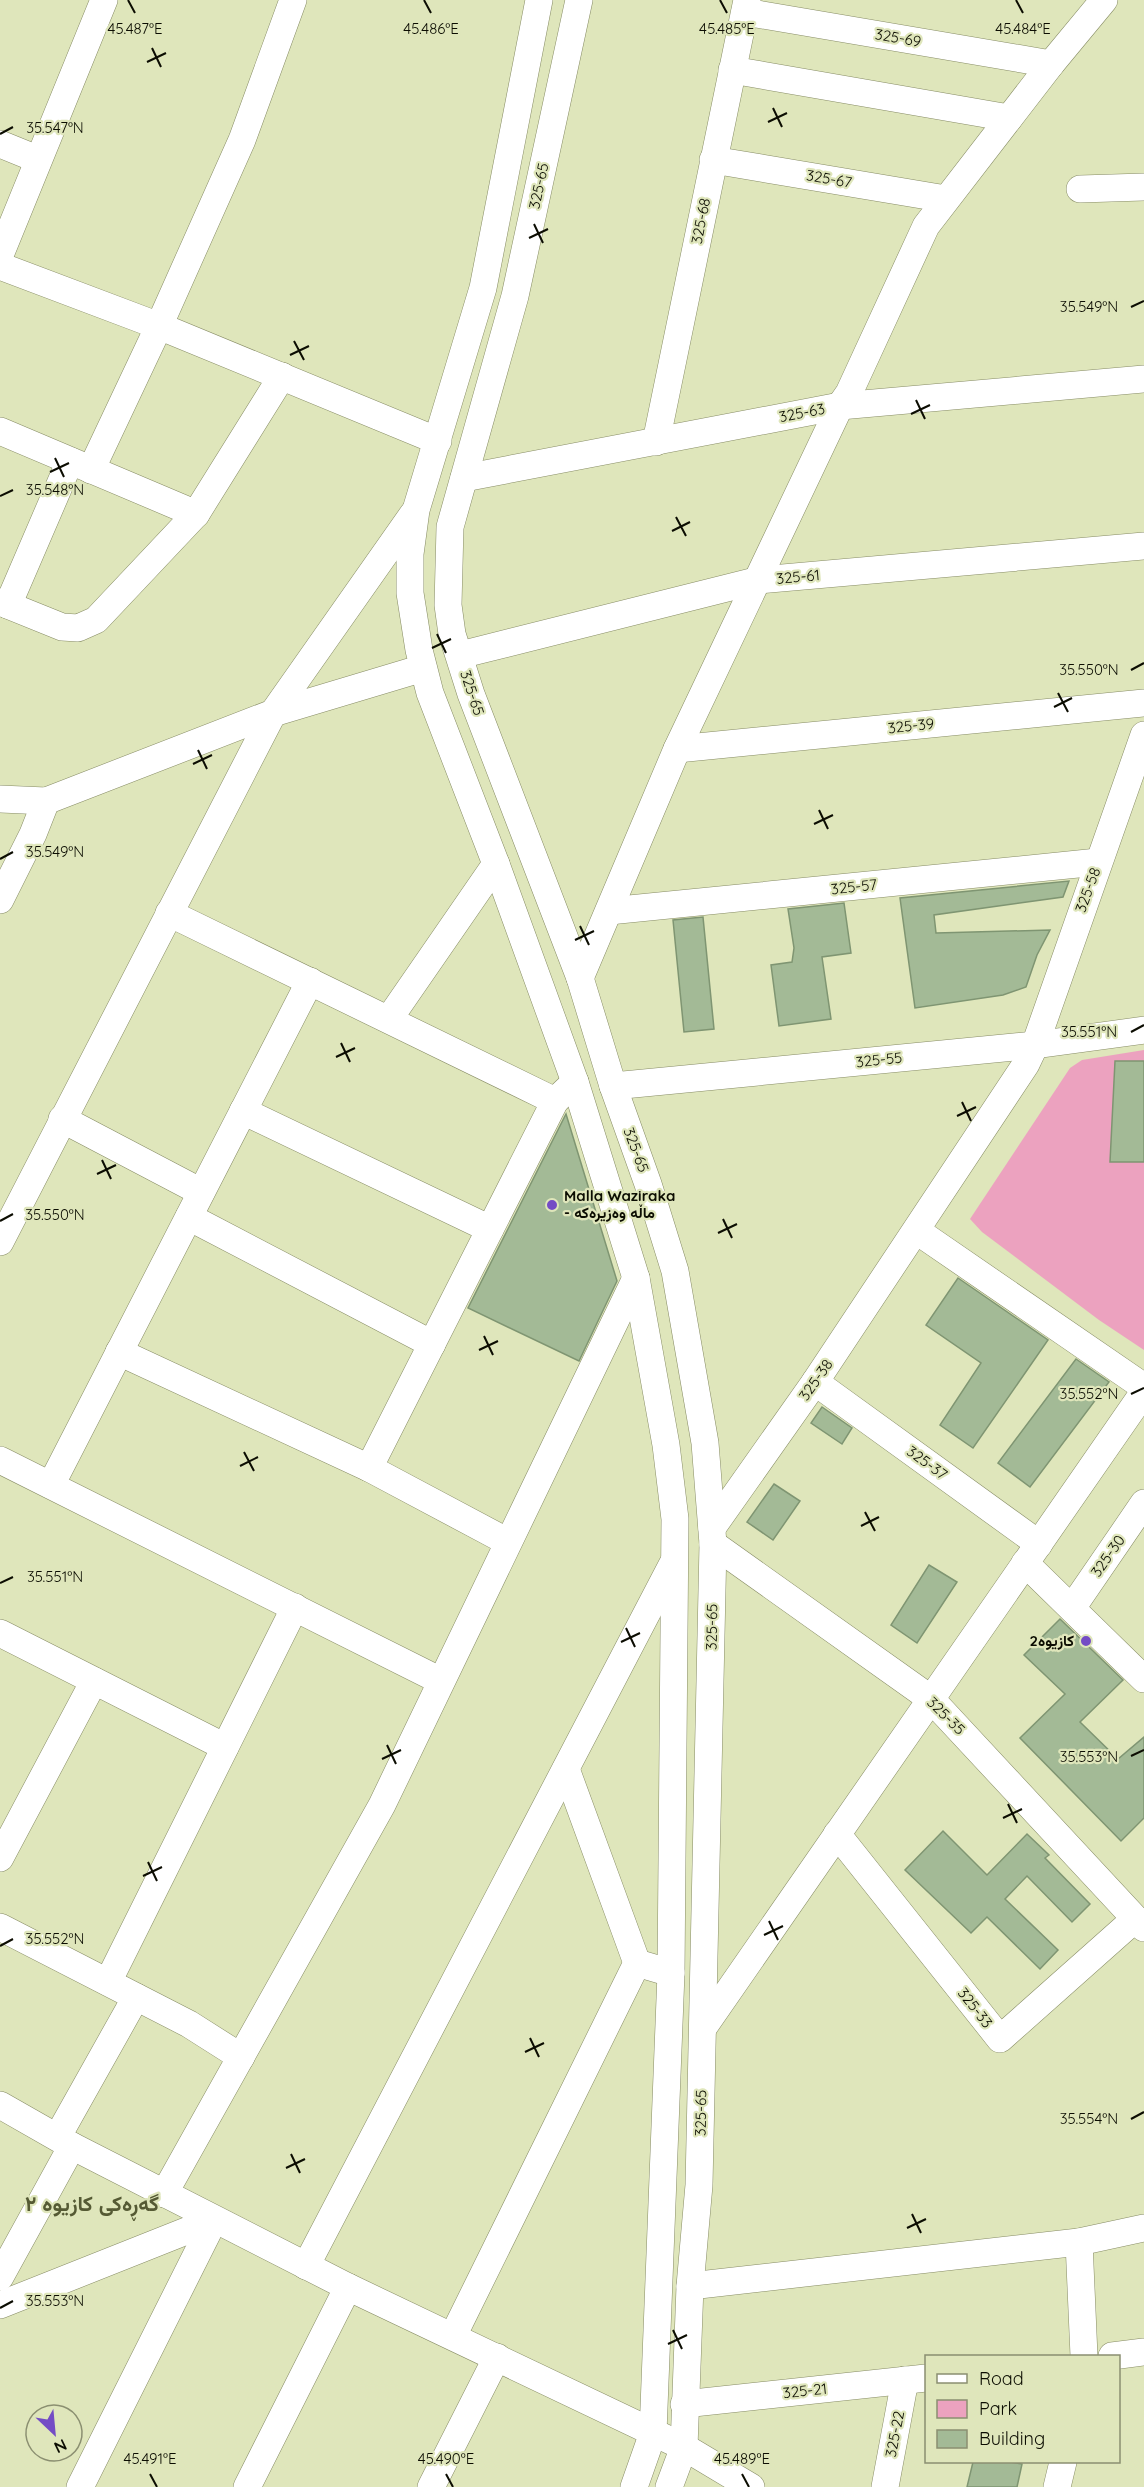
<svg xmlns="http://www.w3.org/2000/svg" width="1144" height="2487" viewBox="0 0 1144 2487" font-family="Quicksand,Vazirmatn,sans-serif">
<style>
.green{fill:#eca2bf}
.building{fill:#a3ba96;stroke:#7f9572;stroke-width:1.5}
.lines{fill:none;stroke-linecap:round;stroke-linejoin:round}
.minor-casing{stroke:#878c65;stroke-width:28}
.minor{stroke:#fff;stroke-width:27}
.ticks{fill:none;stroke:#0c0d02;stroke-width:2}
.poi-dot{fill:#744cc5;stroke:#dfe6bb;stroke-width:2}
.labels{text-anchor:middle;stroke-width:4.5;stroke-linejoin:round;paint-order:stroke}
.street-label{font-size:15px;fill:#0c0d02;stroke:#dfe6bb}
.poi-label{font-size:15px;font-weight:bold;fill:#0c0d02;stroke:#dfe6bb;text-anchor:start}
.district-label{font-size:21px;font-weight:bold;fill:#555a34;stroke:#dfe6bb}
.ticks-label{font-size:15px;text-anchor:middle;fill:#0c0d02;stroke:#dfe6bb;stroke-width:4.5;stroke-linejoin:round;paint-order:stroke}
</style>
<rect width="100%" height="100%" fill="#dfe6bb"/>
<path class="green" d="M1144 1050V1350L1099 1320 982 1232 970 1219 1070 1068 1082 1060Z"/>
<g class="building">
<path d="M1069 881 1063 897 934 915 936 933 1050 930 1037 955 1026 987 1003 995 915 1008 900 898Z"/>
<path d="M844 903 851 953 822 957 831 1019 779 1026 771 965 792 962 794 948 788 909Z"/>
<path d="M703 917 714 1029 684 1032 673 920Z"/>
<path d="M1115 1061H1144V1162H1110Z"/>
<path d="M566 1114 617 1281 579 1361 468 1308Z"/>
<path d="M958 1278 1048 1340 973 1448 940 1425 981 1363 926 1325Z"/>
<path d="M1076 1359 1109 1382 1030 1487 998 1463Z"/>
<path d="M822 1407 852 1428 842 1444 811 1423Z"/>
<path d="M774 1484 800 1501 773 1540 747 1522Z"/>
<path d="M929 1565 957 1582 917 1643 891 1625Z"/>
<path d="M1060 1619 1123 1680 1080 1722 1118 1759 1144 1737V1818L1121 1841 1020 1738 1065 1694 1024 1655Z"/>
<path d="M943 1831 987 1875 1027 1834 1049 1855 1045 1858 1090 1904 1072 1922 1027 1876 1005 1899 1058 1950 1040 1969 987 1917 971 1933 905 1870Z"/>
<path d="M973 2462H1010L1022 2464 1017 2487H967Z"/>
</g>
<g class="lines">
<g class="minor-casing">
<g id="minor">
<path d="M539 0 483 288 416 510 410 554V593L419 650 430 693 496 864 575 1082 636 1278 666 1445 675 1519 671 1973 653 2433 634 2487"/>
<path d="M579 0 515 296 450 527 448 605 452 634 471 694 580 978 613 1086 648 1184 675 1271 705 1443 713 1544 699 2185 690 2286 684 2447 669 2487"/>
<path d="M745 12 1051 64"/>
<path d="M732 70 1009 118"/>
<path d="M0 144 37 159"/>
<path d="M713 160 946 199"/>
<path d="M1080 189 1144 187"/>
<path d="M0 255 104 0"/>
<path d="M0 266 159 326 438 441"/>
<path d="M0 431 196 514"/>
<path d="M656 442 747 0"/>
<path d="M91 470 159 326 242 140 293 0"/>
<path d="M464 478 840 406 1144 379"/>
<path d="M0 602 62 627 78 628 96 620 196 514 282 376"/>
<path d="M8 605 70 461"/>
<path d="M460 655 759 580 1144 546"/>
<path d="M677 749 1144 703"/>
<path d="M0 799 46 801"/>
<path d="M0 900 33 834 46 801 273 713 423 668"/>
<path d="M609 911 1098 862"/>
<path d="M169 913 555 1101"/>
<path d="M580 978 677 749 840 406 849 393 926 226 1051 64 1104 0"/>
<path d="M389 1019 496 864"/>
<path d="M613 1086 1035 1045 1144 1030"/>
<path d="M243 1111 490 1229"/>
<path d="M62 1119 201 1192"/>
<path d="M189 1217 432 1344"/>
<path d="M917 1231 1144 1387"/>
<path d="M0 1242 273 713 413 514"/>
<path d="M119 1352 369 1468 508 1542"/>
<path d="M815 1382 1039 1544"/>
<path d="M0 1460 441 1681"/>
<path d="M369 1468 555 1101 575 1082"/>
<path d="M51 1485 310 981"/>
<path d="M712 1528 815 1382 1026 1064 1035 1045 1144 735"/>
<path d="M713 1544 931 1699 1144 1928"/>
<path d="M1025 1563 1144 1679"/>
<path d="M1072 1608 1144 1503"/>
<path d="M0 1633 225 1747"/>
<path d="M566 1769 637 1963"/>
<path d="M837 1834 1000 2039 1135 1919"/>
<path d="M0 1858 94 1681"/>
<path d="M0 1927 189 2024 241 2057"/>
<path d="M108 1982 295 1607"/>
<path d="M703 2028 1144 1392"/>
<path d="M0 2105 72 2146 348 2287 684 2447 751 2487"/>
<path d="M58 2136 136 1997"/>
<path d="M164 2194 382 1805 636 1278"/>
<path d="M1079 2242 1084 2356"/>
<path d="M306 2266 672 1565"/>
<path d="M0 2277 72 2146"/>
<path d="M690 2286 1079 2242 1144 2228"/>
<path d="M0 2305 214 2220"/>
<path d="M453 2336 637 1963 671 1973"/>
<path d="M1112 2356 1144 2352"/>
<path d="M684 2404 926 2378"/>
<path d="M80 2487 214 2220"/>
<path d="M247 2487 348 2287"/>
<path d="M431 2487 497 2357"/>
<path d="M885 2487 905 2380"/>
<path d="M1057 2487 1063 2462"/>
</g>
</g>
<use href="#minor" class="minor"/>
</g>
<path class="ticks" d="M128 0 135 13M424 0 431 13M720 0 727 13M1016 0 1023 13M152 48 161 67M147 62 166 53M773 108 782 127M768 122 787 113M0 134 13 127M534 224 543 243M529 238 548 229M1131 307 1144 301M294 341 304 360M290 355 309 346M916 400 925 419M911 414 930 405M55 458 64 477M50 472 69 463M0 496 13 490M676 517 686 536M672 531 690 522M437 634 446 653M432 648 451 639M1131 670 1144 663M1058 693 1068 712M1054 707 1072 698M198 750 207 769M193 764 212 755M819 810 828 829M814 824 833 815M0 859 13 852M580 926 589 945M575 940 594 931M1131 1032 1144 1025M341 1043 350 1062M336 1057 355 1048M962 1102 971 1121M957 1116 976 1107M102 1160 111 1179M97 1174 116 1165M723 1219 732 1238M0 1221 13 1214M718 1233 737 1224M484 1336 493 1355M479 1350 498 1341M1131 1394 1144 1388M244 1452 254 1471M240 1466 258 1457M865 1512 875 1531M861 1526 879 1517M0 1583 13 1577M626 1628 635 1647M621 1642 640 1633M387 1745 396 1764M1131 1756 1144 1750M382 1759 401 1750M1008 1804 1017 1823M1003 1818 1022 1809M148 1862 157 1881M143 1876 162 1867M769 1921 778 1940M764 1935 783 1926M0 1946 13 1939M530 2038 539 2057M525 2052 544 2043M1131 2119 1144 2112M291 2154 300 2173M286 2168 305 2159M912 2214 921 2233M907 2228 926 2219M0 2308 13 2301M673 2330 682 2349M668 2344 687 2335M150 2474 157 2487M446 2474 453 2487M742 2474 749 2487"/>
<g class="poi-dot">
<circle cx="552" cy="1205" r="6"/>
<circle cx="1086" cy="1641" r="6"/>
</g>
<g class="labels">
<g class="street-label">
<text transform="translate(898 38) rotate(10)" y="5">325-69</text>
<text transform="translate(829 179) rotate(10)" y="5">325-67</text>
<text transform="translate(539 186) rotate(-78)" y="5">325-65</text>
<text transform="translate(701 221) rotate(-79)" y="5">325-68</text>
<text transform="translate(802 413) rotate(-11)" y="5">325-63</text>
<text transform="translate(798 577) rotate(-5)" y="5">325-61</text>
<text transform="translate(472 693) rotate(72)" y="5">325-65</text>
<text transform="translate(911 726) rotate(-6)" y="5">325-39</text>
<text transform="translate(854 887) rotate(-6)" y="5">325-57</text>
<text transform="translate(1088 890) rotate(-70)" y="5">325-58</text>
<text transform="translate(879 1060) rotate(-6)" y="5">325-55</text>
<text transform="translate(636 1150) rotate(70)" y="5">325-65</text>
<text transform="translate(816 1380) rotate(-55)" y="5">325-38</text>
<text transform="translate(927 1463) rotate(36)" y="5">325-37</text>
<text transform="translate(1108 1556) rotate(-55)" y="5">325-30</text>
<text transform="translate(712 1627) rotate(-89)" y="5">325-65</text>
<text transform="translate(946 1716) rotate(45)" y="5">325-35</text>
<text transform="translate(975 2008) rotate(52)" y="5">325-33</text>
<text transform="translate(701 2113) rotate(-89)" y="5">325-65</text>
<text transform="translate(805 2391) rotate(-6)" y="5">325-21</text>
<text transform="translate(895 2434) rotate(-79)" y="5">325-22</text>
</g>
<g class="poi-label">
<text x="564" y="1201">Malla Waziraka<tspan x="564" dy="17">- ماڵە وەزیرەکە</tspan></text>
<text x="1074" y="1646" text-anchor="end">كازيوه2</text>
</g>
<g class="district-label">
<text x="92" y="2211">گەڕەکی کازیوە ٢</text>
</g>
</g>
<g class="ticks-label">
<text x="135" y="34">45.487°E</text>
<text x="431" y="34">45.486°E</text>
<text x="727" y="34">45.485°E</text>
<text x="1023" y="34">45.484°E</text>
<text x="55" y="133">35.547°N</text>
<text x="1089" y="312">35.549°N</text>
<text x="55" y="495">35.548°N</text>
<text x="1089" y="675">35.550°N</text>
<text x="55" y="857">35.549°N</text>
<text x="1089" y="1037">35.551°N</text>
<text x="55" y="1220">35.550°N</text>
<text x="1089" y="1399">35.552°N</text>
<text x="55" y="1582">35.551°N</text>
<text x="1089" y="1762">35.553°N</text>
<text x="55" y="1944">35.552°N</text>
<text x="1089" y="2124">35.554°N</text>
<text x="55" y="2306">35.553°N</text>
<text x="150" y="2464">45.491°E</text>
<text x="446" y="2464">45.490°E</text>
<text x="742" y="2464">45.489°E</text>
</g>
<rect x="925" y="2355" width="195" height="108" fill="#dfe6bb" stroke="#8b8f71" stroke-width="1.5"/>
<rect x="937" y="2374" width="30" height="9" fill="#ffffff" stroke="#8b8f71" stroke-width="1.5"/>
<text x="979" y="2385" font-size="18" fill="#0c0d02">Road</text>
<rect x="937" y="2400" width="30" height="18" fill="#eca2bf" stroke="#8b8f71" stroke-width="1.5"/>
<text x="979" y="2415" font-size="18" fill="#0c0d02">Park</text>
<rect x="937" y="2430" width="30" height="18" fill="#a3ba96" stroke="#8b8f71" stroke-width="1.5"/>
<text x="979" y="2445" font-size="18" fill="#0c0d02">Building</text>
<g transform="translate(54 2433) rotate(154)"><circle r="28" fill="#dfe6bb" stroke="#8b8f71" stroke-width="1.5"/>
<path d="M0-4.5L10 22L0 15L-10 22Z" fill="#744cc5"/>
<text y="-9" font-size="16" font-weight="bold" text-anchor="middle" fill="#0c0d02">N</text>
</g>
</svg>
